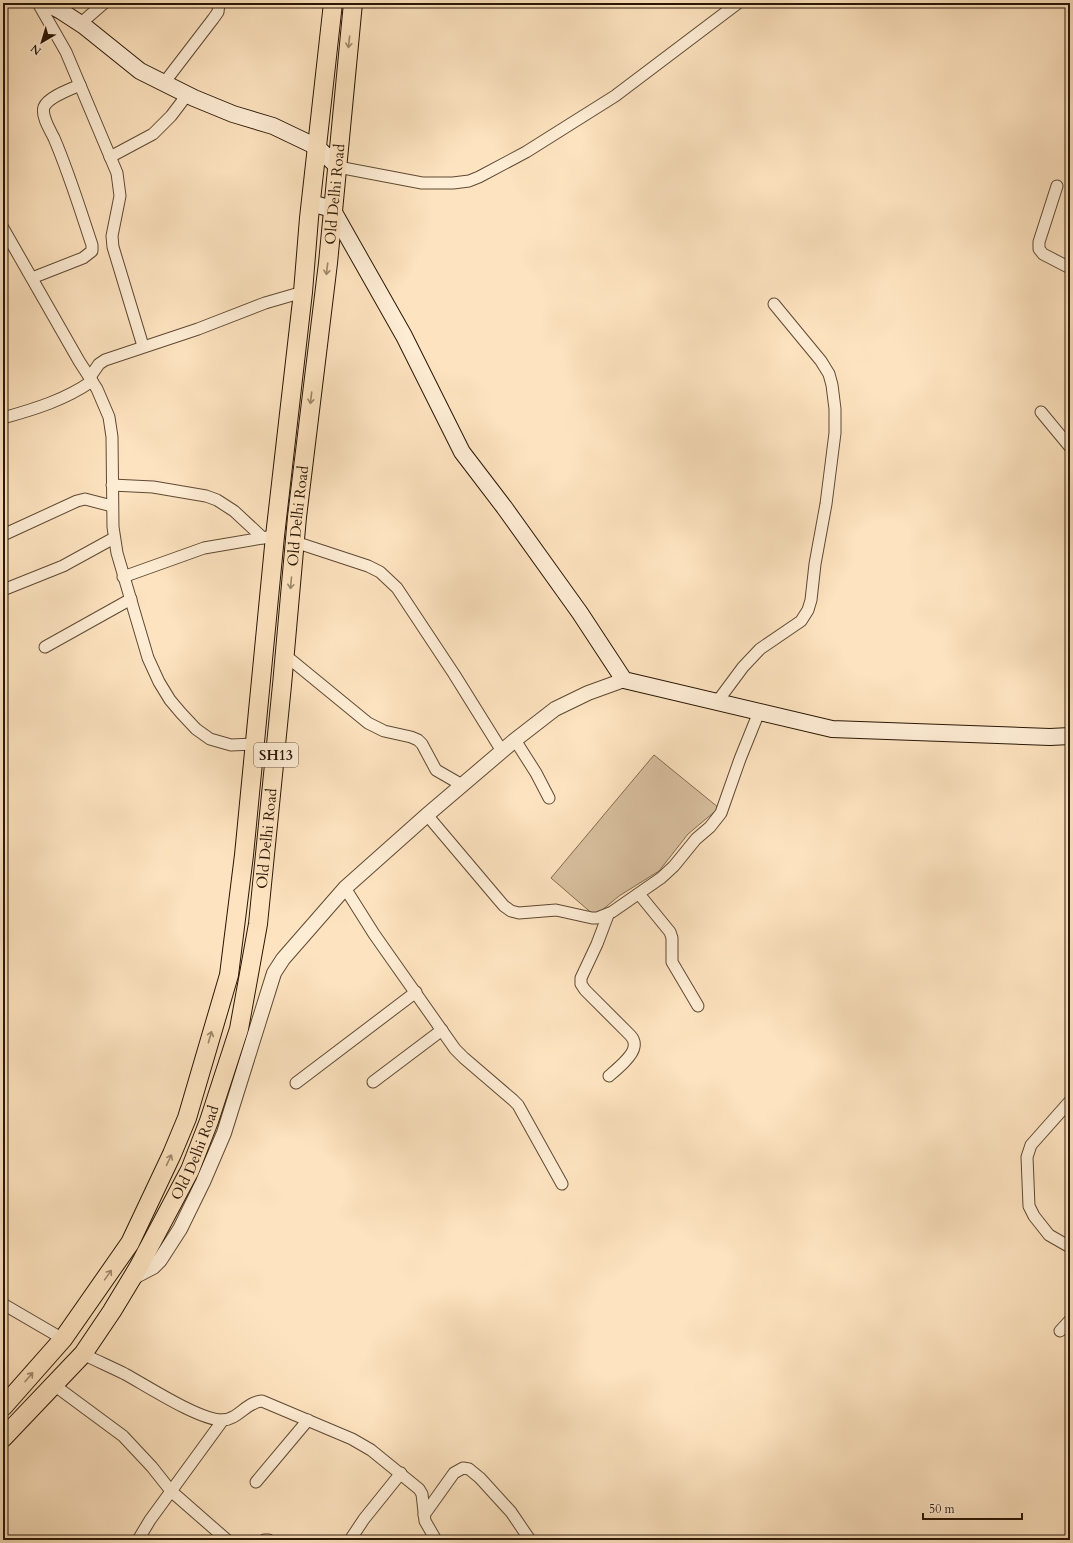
<svg xmlns="http://www.w3.org/2000/svg" width="1073" height="1543" viewBox="0 0 1073 1543" font-family="Cardo,serif">
<style>
.pitch{fill:#d9c09f;stroke:#826b52}
.lines{fill:none;stroke-linecap:round;stroke-linejoin:round}
.minor-casing{stroke:#5f4933;stroke-width:13}
.tertiary-casing{stroke:#5f4933;stroke-width:16}
.secondary-casing{stroke:#2a1604;stroke-width:18}
.primary-casing{stroke:#2a1604;stroke-width:20}
.minor{stroke:#feedd5;stroke-width:11}
.tertiary{stroke:#feedd5;stroke-width:14}
.secondary{stroke:#feedd5;stroke-width:16}
.primary{stroke:#fde3bf;stroke-width:18}
.oneway{stroke:#9e876b}
.labels{text-anchor:middle;stroke-width:4;stroke-linejoin:round;paint-order:stroke}
.shield{fill:#feedd5;stroke:#6a5643;stroke-width:1}
.shield-label{font-size:14px;font-weight:bold;fill:#2a1604}
.street-label{font-size:15px;fill:#2a1604;stroke:#feedd5}
</style>
<rect width="100%" height="100%" fill="#fde3bf"/>
<filter id="stains"><feTurbulence type="fractalNoise" baseFrequency=".005" numOctaves="4"/><feColorMatrix values="0 0 0 0 .2 0 0 0 0 .09 0 0 0 0 .02 0 0 0 .5 -.17"/></filter>
<radialGradient id="worn" r=".72"><stop offset=".6" stop-color="#630" stop-opacity="0"/><stop offset="1" stop-color="#630" stop-opacity=".3"/></radialGradient>
<path class="pitch" d="M654 755 719 808 688 834 659 871 619 896 595 916 551 878Z"/>
<g class="lines">
<g class="minor-casing">
<g id="minor">
<path d="M38 3 66 52 117 173 120 196 112 236 113 247 143 346"/>
<path d="M80 24 104 3"/>
<path d="M164 83 213 19 218 12 219 3"/>
<path d="M110 157 153 134 171 116 187 95"/>
<path d="M338 167 422 183H453L469 181 479 177 526 152 615 96 738 3"/>
<path d="M1057 186 1039 242V249L1043 254 1070 268"/>
<path d="M3 228 79 361 97 389 109 417 112 437 113 527 117 553 148 658 159 682 170 700 181 713 196 729 210 739 231 745 254 744"/>
<path d="M32 278 83 258 92 251V245C80 209 69 173 54 138 50 130 41 116 44 107 48 97 71 89 80 85"/>
<path d="M90 377 99 364 105 360 198 329 265 303 303 292"/>
<path d="M1041 412 1070 447"/>
<path d="M3 418C35 409 65 400 92 381"/>
<path d="M112 485 153 487 206 496 217 500 234 511 263 538"/>
<path d="M3 535 77 501 85 499 112 506"/>
<path d="M295 542 368 566 380 572 397 588 454 674 502 751"/>
<path d="M123 577 204 548 268 537"/>
<path d="M3 590 63 566 114 538"/>
<path d="M45 647 131 599"/>
<path d="M285 655 368 723 384 731 411 737 418 740 422 744 436 770 462 785"/>
<path d="M717 702 743 667 760 649 801 621 808 610 811 600 815 564 826 504 835 433V409L832 385 829 374 821 361 774 304"/>
<path d="M515 740 536 773 549 798"/>
<path d="M427 815 498 899 504 906 511 911 519 913 556 910 592 918H597L612 912 661 878 674 866 696 839 710 827 721 813 740 759 759 712"/>
<path d="M345 888 374 934 455 1049 464 1058 513 1100 518 1105 562 1184"/>
<path d="M639 894 670 932 672 938V962L698 1006"/>
<path d="M608 915 597 944 581 978V984L585 990 630 1035C633 1038 635 1042 634 1047 633 1056 616 1070 609 1076"/>
<path d="M373 1082 442 1030"/>
<path d="M296 1083 416 992"/>
<path d="M1070 1101 1031 1145 1027 1157 1029 1206 1034 1216 1049 1235 1070 1247"/>
<path d="M3 1304 63 1339"/>
<path d="M1060 1331 1070 1320"/>
<path d="M83 1354C97 1361 111 1367 125 1374 147 1386 199 1420 222 1420 238 1420 246 1402 262 1401L352 1439 371 1450 419 1489 422 1494 425 1521 436 1540"/>
<path d="M54 1385 123 1436 152 1467 171 1491 227 1540"/>
<path d="M256 1482 308 1420"/>
<path d="M424 1515 454 1473 463 1468 469 1469 480 1478 511 1512 530 1540"/>
<path d="M138 1540 150 1520 223 1420"/>
<path d="M264 1540H269"/>
<path d="M350 1540 364 1519 401 1473"/>
</g>
</g>
<g class="tertiary-casing">
<path id="tertiary" d="M132 1278 153 1267 160 1260 180 1229 203 1182 224 1133 274 973 283 959 345 888 427 815 515 740 555 709 588 693 624 680"/>
</g>
<g class="secondary-casing">
<g id="secondary">
<path d="M46 3 61 11 84 26 140 71 194 98 233 114 273 126 317 147 338 167"/>
<path d="M311 203 332 209 404 336 462 452 504 507 580 613 624 680 832 729 1050 737 1070 736"/>
</g>
</g>
<g class="primary-casing">
<g id="primary">
<path d="M3 1407 63 1339 130 1243 172 1154 187 1118 229 975 244 855 275 536 303 292 309 218 333 3"/>
<path id="s1" d="M3 1438 83 1354 112 1311 138 1268 190 1170 209 1121 239 1029 258 924 282 685 297 517 328 263 353 3"/>
</g>
</g>
<use href="#minor" class="minor"/>
<use href="#tertiary" class="tertiary"/>
<use href="#secondary" class="secondary"/>
<use href="#primary" class="primary"/>
</g>
<defs><path id="oneway-shaft" d="M-6 0H5M1.5-3L5.5 0L1.5 3" fill="none" stroke-width="1.6" stroke-linecap="round" stroke-linejoin="round"/></defs>
<g class="oneway">
<use href="#oneway-shaft" transform="translate(349 42) rotate(96)"/>
<use href="#oneway-shaft" transform="translate(327 269) rotate(97)"/>
<use href="#oneway-shaft" transform="translate(311 398) rotate(97)"/>
<use href="#oneway-shaft" transform="translate(291 583) rotate(95)"/>
<use href="#oneway-shaft" transform="translate(210 1037) rotate(-74)"/>
<use href="#oneway-shaft" transform="translate(169 1160) rotate(-65)"/>
<use href="#oneway-shaft" transform="translate(108 1275) rotate(-55)"/>
<use href="#oneway-shaft" transform="translate(29 1377) rotate(-49)"/>
</g>
<g class="labels">
<rect class="shield" x="254" y="743" width="44" height="24" rx="3"/>
<g class="shield-label">
<text x="276" y="760">SH13</text>
</g>
<g class="street-label">
<text dy="5" stroke="none"><textPath href="#s1" startOffset="1319">Old Delhi Road</textPath></text>
<text dy="5" stroke="none"><textPath href="#s1" startOffset="995">Old Delhi Road</textPath></text>
<text dy="5" stroke="none"><textPath href="#s1" startOffset="671">Old Delhi Road</textPath></text>
<text dy="5" stroke="none"><textPath href="#s1" startOffset="347">Old Delhi Road</textPath></text>
</g>
</g>
<rect width="1073" height="1543" fill="none" stroke="#fde3bf" stroke-width="16"/>
<rect x="4" y="4" width="1065" height="1535" fill="none" stroke="#2a1604" stroke-width="2"/>
<rect x="8" y="8" width="1057" height="1527" fill="none" stroke="#2a1604"/>
<g transform="translate(42 42) rotate(218)" stroke="#feedd5" stroke-width="3" paint-order="stroke">
<path d="M0-3L7 15L0 10L-7 15Z" fill="#2a1604"/>
<text y="-6" font-size="11" font-weight="bold" text-anchor="middle" fill="#2a1604">N</text>
</g>
<path d="M923 1513v6h99v-6" fill="none" stroke="#2a1604" stroke-width="2"/>
<text x="929" y="1513" font-size="12" fill="#2a1604" stroke="#feedd5" stroke-width="3" paint-order="stroke">50 m</text>
<rect width="100%" height="100%" filter="url(#stains)"/>
<rect width="100%" height="100%" fill="url(#worn)"/>
</svg>
